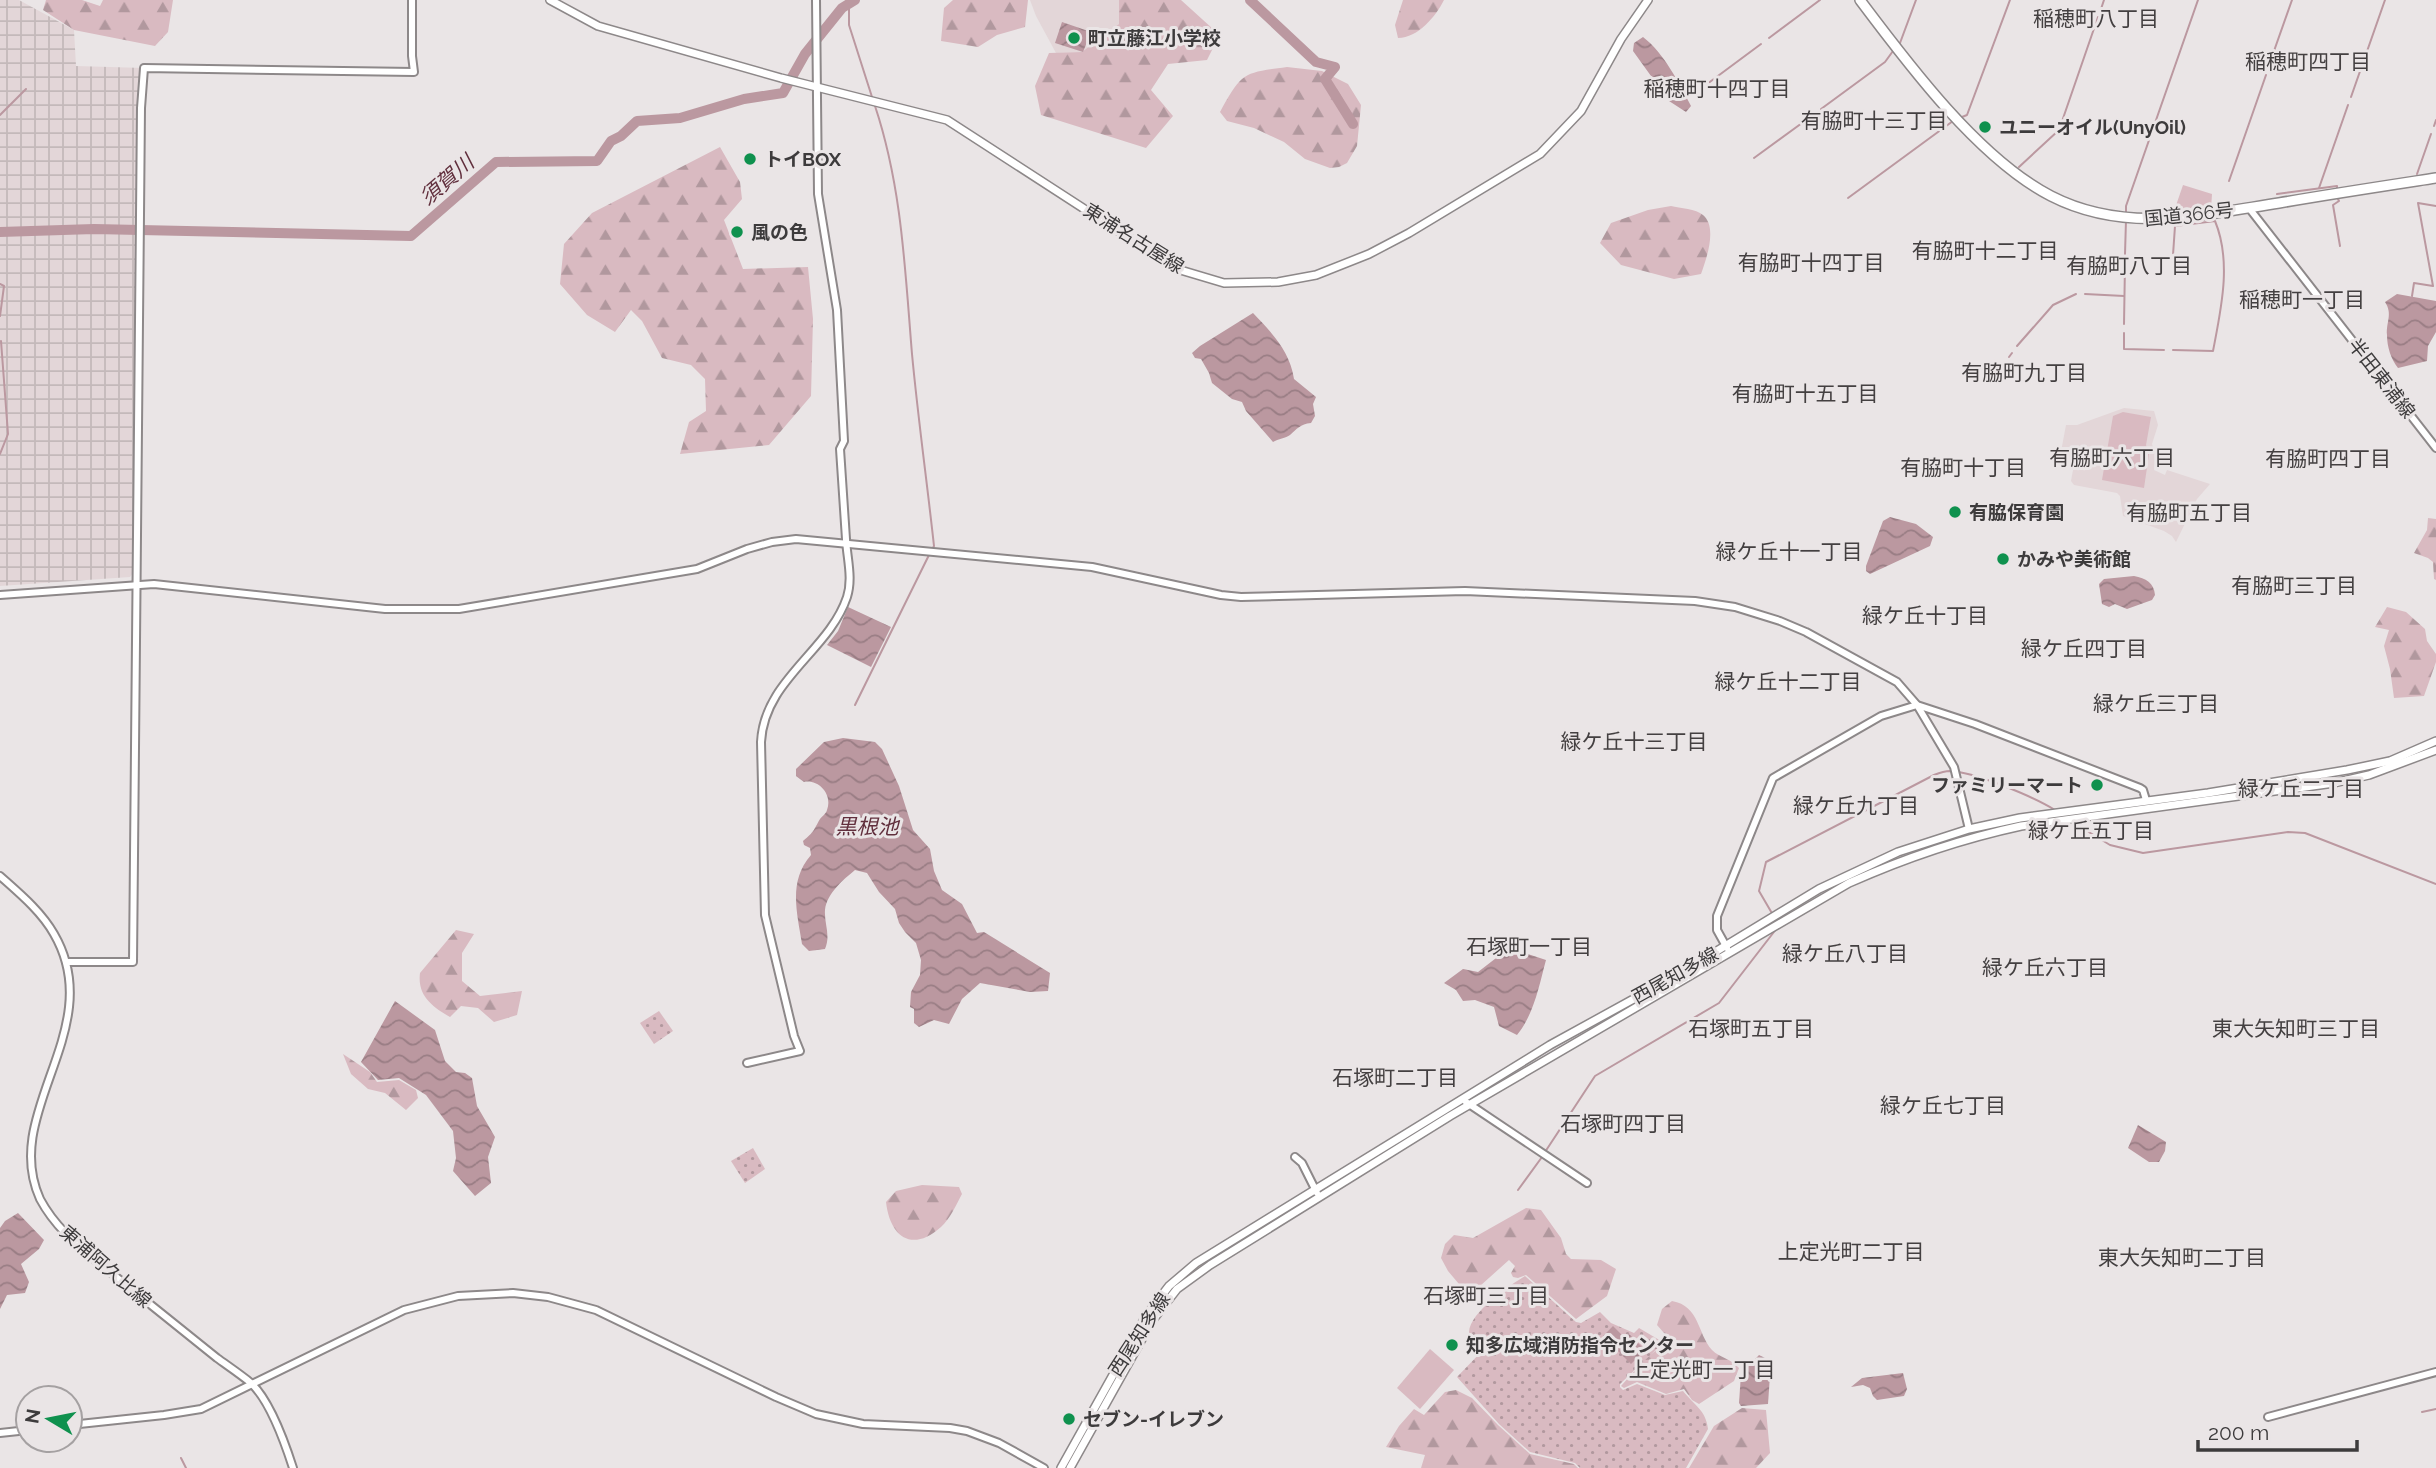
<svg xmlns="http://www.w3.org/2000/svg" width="2436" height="1468" viewBox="0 0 2436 1468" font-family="Raleway,'Noto Sans JP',sans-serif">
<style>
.built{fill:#e3d6d8}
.industrial{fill:url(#industrial-grid)}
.green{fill:#d9bac1}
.forest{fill:url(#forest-firs)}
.park{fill:url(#park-dots)}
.water{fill:url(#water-waves)}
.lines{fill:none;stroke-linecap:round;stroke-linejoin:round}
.stream{stroke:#bb98a0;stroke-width:2}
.river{stroke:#bb98a0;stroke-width:10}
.secondary-casing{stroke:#8d8889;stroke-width:10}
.primary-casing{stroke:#8d8889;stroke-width:10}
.highway-casing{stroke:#8d8889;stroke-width:12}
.secondary{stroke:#fff;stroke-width:6}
.primary{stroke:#fff;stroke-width:7}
.highway{stroke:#fff;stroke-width:9}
.poi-dot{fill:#0f914e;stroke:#eae5e6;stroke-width:2.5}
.labels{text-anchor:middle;stroke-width:6;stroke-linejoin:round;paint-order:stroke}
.poi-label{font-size:19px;font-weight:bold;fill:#3d3b3c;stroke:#eae5e6;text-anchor:start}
.street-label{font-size:19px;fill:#3d3b3c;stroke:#eae5e6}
.neighbourhood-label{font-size:21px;fill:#444041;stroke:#eae5e6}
.water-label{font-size:21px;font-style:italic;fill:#612f3d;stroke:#eae5e6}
</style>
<defs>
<pattern id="industrial-grid" width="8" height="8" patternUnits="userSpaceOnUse" patternTransform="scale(1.75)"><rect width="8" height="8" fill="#e3d6d8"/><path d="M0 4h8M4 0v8" fill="none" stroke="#c4b9ba"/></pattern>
<pattern id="forest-firs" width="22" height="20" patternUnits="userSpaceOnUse" patternTransform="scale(1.75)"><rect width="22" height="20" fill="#d9bac1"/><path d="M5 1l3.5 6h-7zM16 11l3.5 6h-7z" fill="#b1989e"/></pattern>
<pattern id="park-dots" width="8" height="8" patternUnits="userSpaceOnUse" patternTransform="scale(1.75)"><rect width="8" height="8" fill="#d9bac1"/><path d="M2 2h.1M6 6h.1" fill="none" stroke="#b1989e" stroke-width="1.8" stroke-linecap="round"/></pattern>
<pattern id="water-waves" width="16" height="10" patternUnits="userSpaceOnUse" patternTransform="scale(1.75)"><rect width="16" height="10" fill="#bb98a0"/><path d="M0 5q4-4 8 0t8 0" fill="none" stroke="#997d84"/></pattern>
</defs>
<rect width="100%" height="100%" fill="#eae5e6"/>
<g class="built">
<path d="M1030 0H1119V24L1083 52 1056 53 1036 16Z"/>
<path d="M2124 408 2154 411 2158 425 2152 444 2156 456 2154 470 2165 475 2167 470 2210 484 2197 499 2176 542 2172 536 2164 531 2123 516 2120 496 2117 493 2074 485 2071 481 2075 459 2060 457 2066 425H2077Z"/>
</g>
<path class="industrial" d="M0 0H19L74 30 76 66 144 68 139 84 133 573 130 577 0 586Z"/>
<g class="green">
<path d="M2183 185 2212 194 2211 210 2172 217Z"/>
<path d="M2123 412 2151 417 2146 445 2149 454 2144 488 2102 480 2113 416Z"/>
<path d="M1430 1349 1454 1370 1420 1409 1397 1388Z"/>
</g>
<g class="forest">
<path d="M46 0H82L100 6 103 0H173L168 32 155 46 74 30 43 10Z"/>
<path d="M953 0H1028L1025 27 997 35 978 47 941 41 944 8Z"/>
<path d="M1119 0H1181L1213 29 1218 38 1207 60 1168 64 1151 90 1173 116 1146 148 1041 115 1035 86 1049 53 1082 52 1119 24Z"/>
<path d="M1403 0H1444C1436 16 1418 38 1398 38L1395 25Z"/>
<path d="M1287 67 1322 71 1348 84 1361 105 1357 146 1347 163 1339 167 1330 168 1305 159 1284 142 1254 128 1227 121 1220 112C1242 72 1243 73 1287 67Z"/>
<path d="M720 147 740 182 742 199 724 220 743 269 808 267 813 319 811 396 769 445 680 454 689 422 706 411 705 379 691 365 662 358 642 321 631 310 615 332 587 315 560 284 564 244 592 213Z"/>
<path d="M1671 206C1680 208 1696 209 1703 215 1718 227 1706 260 1701 274L1674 279 1621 265 1600 243 1611 223 1648 210Z"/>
<path d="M2428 518 2436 519V580L2434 579 2433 562 2428 558 2414 553 2427 530Z"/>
<path d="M2387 607 2406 612 2425 629 2427 641 2436 654V662L2424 696 2394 698 2390 669 2384 646 2389 630 2375 627Z"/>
<path d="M456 930 474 934 462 953V981L480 996 522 991 517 1015 494 1022 478 1008 461 1006 450 1017C433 1007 417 996 420 973Z"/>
<path d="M343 1054 370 1072 377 1082 399 1080 416 1090 418 1098 406 1110 385 1093 368 1089 351 1074Z"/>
<path d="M922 1185 959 1187 962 1194C956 1205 950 1219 941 1227 912 1253 890 1237 886 1202L896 1191Z"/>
<path d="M1526 1208 1541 1210 1561 1238 1566 1254 1571 1259 1601 1260 1616 1269 1607 1296 1576 1319 1526 1275 1518 1278 1513 1277 1511 1273 1515 1266 1509 1260 1480 1286 1464 1290 1448 1271 1441 1258 1445 1244 1454 1235 1473 1238Z"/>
<path d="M1672 1301C1700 1306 1697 1333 1712 1350 1720 1358 1730 1358 1739 1368L1734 1381 1699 1404 1692 1400 1684 1389 1666 1394 1637 1382 1624 1388 1621 1386 1646 1358 1662 1346 1664 1333 1657 1325 1662 1309Z"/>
<path d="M1456 1390 1472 1398 1498 1425 1530 1454 1574 1464 1578 1468H1421L1425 1455 1386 1447 1399 1426 1414 1409 1424 1415 1445 1392Z"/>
<path d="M1742 1408 1766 1410 1770 1453 1756 1468H1689L1714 1426Z"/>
</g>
<g class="park">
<path d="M659 1011 673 1031 654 1044 640 1023Z"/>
<path d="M753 1148 765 1169 745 1183 731 1161Z"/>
<path d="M1525 1276 1576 1322 1581 1323 1600 1312 1611 1323 1634 1333 1639 1328 1661 1341V1345L1620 1384V1387L1623 1390 1637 1384 1665 1395 1683 1391C1694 1405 1706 1410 1708 1429L1686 1468H1580L1575 1463 1530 1452 1499 1424 1457 1377 1482 1351C1476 1346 1469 1340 1469 1332 1470 1312 1510 1285 1525 1276Z"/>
</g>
<g class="water">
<path d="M1062 22 1091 32 1083 52 1055 43Z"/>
<path d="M1643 37C1664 53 1679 83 1691 106L1686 112 1669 101 1633 51 1634 43Z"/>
<path d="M2397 294 2436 301V332L2428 346 2427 361 2398 368C2391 359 2387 347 2387 335 2386 322 2393 314 2385 302Z"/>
<path d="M1253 313C1272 333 1290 351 1294 379L1316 397 1313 404 1315 416 1311 423C1300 424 1297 429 1290 435 1286 438 1278 439 1273 442L1246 411 1242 402 1232 399 1212 383 1209 373 1201 359 1195 358 1192 353 1200 346Z"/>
<path d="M1890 517 1916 524 1933 537 1930 546 1870 574 1866 571V566L1883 521Z"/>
<path d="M2134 576C2146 578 2154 583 2155 595L2152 600 2127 609 2115 604 2109 607 2102 604 2099 584 2104 579Z"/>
<path d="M848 607 891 627 871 667 827 645 838 631Z"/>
<path d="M843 738 875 742 882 749 899 786 913 830 930 849 934 871 942 890 962 904 977 933 984 932 1050 973 1048 991 1030 992 980 983 962 999 949 1024 934 1020 919 1027 914 1023V1009L910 1007 911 992 920 975 921 960 916 943 905 932 899 923 895 909 879 892 867 873 855 870C843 880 827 893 825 910 824 924 831 935 825 949L809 951 802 944C797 912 788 881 811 855L810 848 804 845 803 841C815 831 813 831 820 819 822 816 826 814 827 810 833 794 818 779 804 782L796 776V769L824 742Z"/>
<path d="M1516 946 1519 951 1546 960C1539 986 1534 1014 1517 1035L1499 1026 1494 1007 1475 1000 1463 1001 1456 990 1444 983 1463 969 1478 972 1509 948Z"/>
<path d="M395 1001 435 1030 445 1061 456 1072 465 1073 472 1078 477 1106 495 1137 488 1157 491 1183 475 1196 453 1171 456 1158 453 1131 426 1095 399 1078 378 1080 361 1062Z"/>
<path d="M2138 1125 2166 1142 2165 1151 2159 1162H2149L2128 1148Z"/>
<path d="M18 1213 44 1240 39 1249 21 1264 29 1282 25 1293 7 1295 0 1309V1228L5 1221Z"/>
<path d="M1613 1326 1624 1337 1628 1333 1645 1350 1631 1364 1603 1336Z"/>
<path d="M1759 1355 1771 1361 1768 1404 1741 1406 1739 1403 1741 1374Z"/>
<path d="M1903 1373 1907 1389 1904 1396 1877 1400 1873 1396 1870 1388 1863 1385 1851 1387 1862 1378Z"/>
</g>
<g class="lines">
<g class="stream">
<path d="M849 3V25L872 97"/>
<path d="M2101 9 2104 0"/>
<path d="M1769 38 1820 0"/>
<path d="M1900 43 1916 0"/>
<path d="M2268 68 2292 0"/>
<path d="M1699 90 1761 44"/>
<path d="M2351 97 2385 0"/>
<path d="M875 106C902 187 905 270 912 354 918 418 927 482 934 546L932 550"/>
<path d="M1821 109 1885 62 1893 51"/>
<path d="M0 115 26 89"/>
<path d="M1962 117 1967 115 2010 0"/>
<path d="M2434 126 2436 120"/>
<path d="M1754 158 1813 115"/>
<path d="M2019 167 2059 130 2098 17"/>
<path d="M2417 174 2431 134"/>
<path d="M2229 181 2266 75"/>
<path d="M2319 188 2348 105"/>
<path d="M2277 194 2337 186V188"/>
<path d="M1848 198 1953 121"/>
<path d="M2338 199 2339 201 2333 205 2340 246"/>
<path d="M2126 214V206L2198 0"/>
<path d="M2125 254 2126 220"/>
<path d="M0 284 4 286 0 316"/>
<path d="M2085 294 2124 296"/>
<path d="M2412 296 2414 283 2433 286 2418 203 2436 206"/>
<path d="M2124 324 2125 264"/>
<path d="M2124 333V349L2164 350"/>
<path d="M2017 346 2053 305 2076 294"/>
<path d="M2173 350 2213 351C2221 309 2232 262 2215 221L2175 226 2173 255"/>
<path d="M2009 357 2012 353"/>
<path d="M0 454 8 434 1 341"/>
<path d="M855 705 929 555"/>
<path d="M2074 823 2110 845 2143 853 2288 832 2305 833 2436 884"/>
<path d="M1773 915 1759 891 1766 862 1934 775C1939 773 1945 771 1950 771 1975 772 2034 797 2055 810"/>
<path d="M1545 1152 1595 1076 1719 1003 1777 928"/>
<path d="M1518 1190 1542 1157"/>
<path d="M2422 1412 2436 1409"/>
<path d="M181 1458 186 1468"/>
</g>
<g class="river">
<path d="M1250 0 1316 62 1335 67 1325 79 1353 124"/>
<path d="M0 232 94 229 411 236 496 162 597 161 611 141 621 136 637 121 680 118 744 99 783 93 805 54 842 8 855 0"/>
</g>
<g class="secondary-casing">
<g id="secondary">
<path d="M2249 208 2436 448"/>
<path d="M0 595 154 584 385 609H459L697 569 747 549 772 542 796 539 1092 567 1221 595 1241 597 1465 591 1695 601 1735 607 1780 621 1806 632 1897 682 1917 705 1975 724 2140 788 2143 790 2146 800"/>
<path d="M0 876C19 893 41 911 54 934 109 1029 0 1111 40 1199 56 1229 80 1247 105 1268 142 1298 180 1328 217 1358 228 1366 240 1374 251 1383 270 1401 285 1443 293 1468"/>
<path d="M1727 948 1717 930V916L1773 778 1881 716 1917 705 1954 767 1969 829"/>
<path d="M66 962H133L141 108 144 68 414 72 412 56V0"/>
<path d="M747 1063 800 1051 794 1036 765 915 761 742C764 680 829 651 847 597 853 578 847 559 846 539 844 509 842 479 840 449L844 441 837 310 818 194 816 0"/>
<path d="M1466 1102 1587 1183"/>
<path d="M1295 1157 1302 1163 1317 1193"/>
<path d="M2268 1417 2436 1372"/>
<path d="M70 1425 164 1415 201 1409 404 1310 458 1296 513 1293 548 1297 596 1310 776 1397 816 1414 863 1424 950 1428 967 1431 999 1443 1044 1468"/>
<path d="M0 1433 28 1430"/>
</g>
</g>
<g class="primary-casing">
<g id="primary">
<path d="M550 0 598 26 781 78 947 120 1177 269 1224 283 1278 282 1316 275 1369 254 1409 233 1540 154 1581 111 1621 39 1648 0"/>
<path d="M1061 1468 1146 1316 1169 1286 1196 1263 1550 1045 1679 974 1819 889 1898 852 1969 829 2020 818 2208 793 2347 770 2390 761 2436 741"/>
<path d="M1070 1468 1152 1321 1177 1289 1210 1265 1450 1116 1849 883C1905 858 1961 839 2021 826L2334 783 2369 775 2436 750"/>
</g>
</g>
<g class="highway-casing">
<path id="highway" d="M1860 0C1908 64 1979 159 2051 196 2125 234 2201 215 2279 203 2331 194 2384 186 2436 178"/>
</g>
<use href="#secondary" class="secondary"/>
<use href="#primary" class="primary"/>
<use href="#highway" class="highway"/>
</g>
<g class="poi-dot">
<circle cx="1074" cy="38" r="7"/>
<circle cx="1985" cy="127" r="7"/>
<circle cx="750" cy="159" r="7"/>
<circle cx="737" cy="232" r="7"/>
<circle cx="1955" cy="512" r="7"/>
<circle cx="2003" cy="559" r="7"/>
<circle cx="2097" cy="785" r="7"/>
<circle cx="1452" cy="1345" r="7"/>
<circle cx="1069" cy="1419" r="7"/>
</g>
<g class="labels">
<g class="poi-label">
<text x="1088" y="45">町立藤江小学校</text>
<text x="1999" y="134">ユニーオイル(UnyOil)</text>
<text x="764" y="166">トイBOX</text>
<text x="751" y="239">風の色</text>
<text x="1969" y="519">有脇保育園</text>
<text x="2017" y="566">かみや美術館</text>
<text x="2083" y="792" text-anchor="end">ファミリーマート</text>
<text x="1466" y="1352">知多広域消防指令センター</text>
<text x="1083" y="1426">セブン-イレブン</text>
</g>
<g class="street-label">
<text transform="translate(2189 214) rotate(-6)" y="7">国道366号</text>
<text transform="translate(1134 238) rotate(32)" y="7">東浦名古屋線</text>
<text transform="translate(2382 378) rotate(52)" y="7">半田東浦線</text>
<text transform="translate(1675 975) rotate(-29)" y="7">西尾知多線</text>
<text transform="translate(106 1266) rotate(41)" y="7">東浦阿久比線</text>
<text transform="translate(1139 1334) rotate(-57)" y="7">西尾知多線</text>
</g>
<g class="neighbourhood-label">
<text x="2096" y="26">稲穂町八丁目</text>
<text x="2308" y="69">稲穂町四丁目</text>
<text x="1717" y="96">稲穂町十四丁目</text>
<text x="1874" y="128">有脇町十三丁目</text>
<text x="1985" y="258">有脇町十二丁目</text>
<text x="1811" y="270">有脇町十四丁目</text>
<text x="2129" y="273">有脇町八丁目</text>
<text x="2302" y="307">稲穂町一丁目</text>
<text x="2024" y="380">有脇町九丁目</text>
<text x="1805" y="401">有脇町十五丁目</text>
<text x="2112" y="465">有脇町六丁目</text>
<text x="2328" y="466">有脇町四丁目</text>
<text x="1963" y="475">有脇町十丁目</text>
<text x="2189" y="520">有脇町五丁目</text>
<text x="1789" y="559">緑ケ丘十一丁目</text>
<text x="2294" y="593">有脇町三丁目</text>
<text x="1925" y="623">緑ケ丘十丁目</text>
<text x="2084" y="656">緑ケ丘四丁目</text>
<text x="1788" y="689">緑ケ丘十二丁目</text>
<text x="2156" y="711">緑ケ丘三丁目</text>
<text x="1634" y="749">緑ケ丘十三丁目</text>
<text x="2301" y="796">緑ケ丘二丁目</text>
<text x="1856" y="813">緑ケ丘九丁目</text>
<text x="2091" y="838">緑ケ丘五丁目</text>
<text x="1529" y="954">石塚町一丁目</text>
<text x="1845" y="961">緑ケ丘八丁目</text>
<text x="2045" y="975">緑ケ丘六丁目</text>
<text x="1751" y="1036">石塚町五丁目</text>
<text x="2296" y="1036">東大矢知町三丁目</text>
<text x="1395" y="1085">石塚町二丁目</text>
<text x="1943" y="1113">緑ケ丘七丁目</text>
<text x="1623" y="1131">石塚町四丁目</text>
<text x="1851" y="1259">上定光町二丁目</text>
<text x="2182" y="1265">東大矢知町二丁目</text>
<text x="1486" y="1303">石塚町三丁目</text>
<text x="1702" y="1377">上定光町一丁目</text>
</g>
<g class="water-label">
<text transform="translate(447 180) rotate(-41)" y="7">須賀川</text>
<text x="867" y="834">黒根池</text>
</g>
</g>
<g transform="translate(49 1419) rotate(280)"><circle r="33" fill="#eae5e6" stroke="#a5a1a2" stroke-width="2"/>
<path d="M0-5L12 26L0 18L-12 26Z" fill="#0f914e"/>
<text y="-10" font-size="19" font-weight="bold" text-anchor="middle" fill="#3d3b3c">N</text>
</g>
<path d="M2198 1440v10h159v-10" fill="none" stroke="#3d3b3c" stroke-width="3.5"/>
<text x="2208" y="1440" font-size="21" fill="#3d3b3c" stroke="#eae5e6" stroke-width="5" paint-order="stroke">200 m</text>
</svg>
